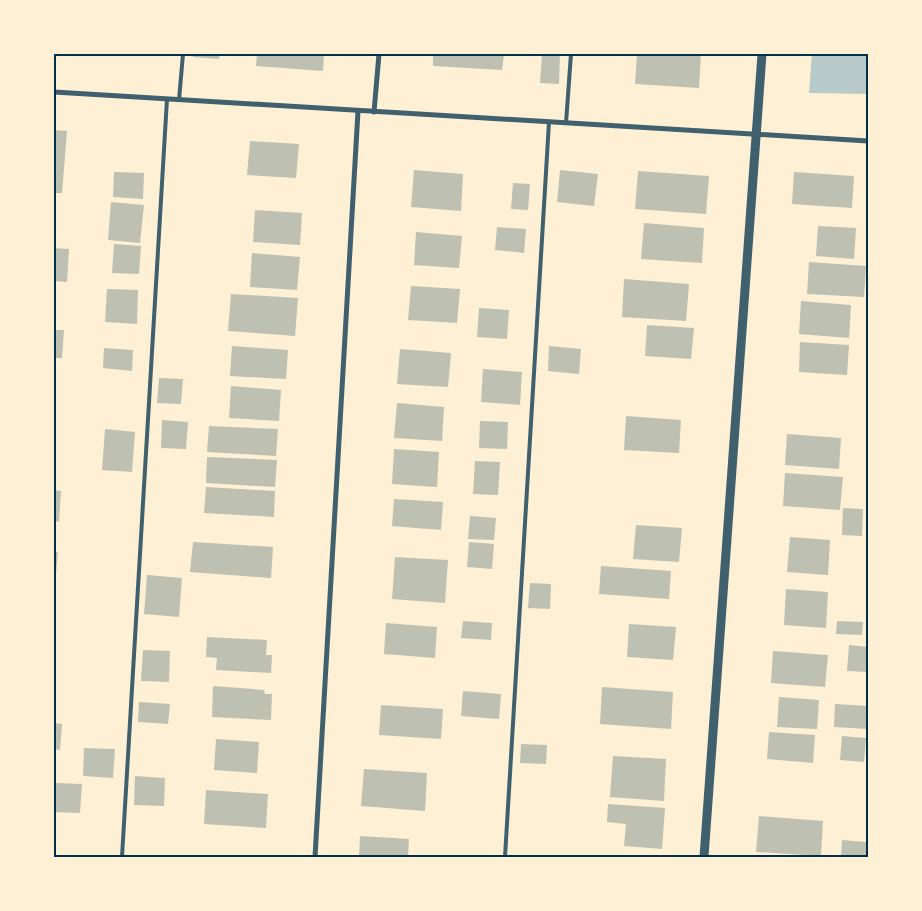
<svg xmlns="http://www.w3.org/2000/svg" width="922" height="911" viewBox="0 0 922 911" font-family="'DejaVu Sans',sans-serif">
<style>
.green{fill:#b9caca}
.building{fill:#bec0b2}
.lines{fill:none;stroke-linecap:round;stroke-linejoin:round}
.service{stroke:#3f606c;stroke-width:4}
.minor{stroke:#3f606c;stroke-width:5}
.tertiary{stroke:#3f606c;stroke-width:9}
.neatline{fill:none;stroke:#003049;stroke-width:2}
</style>
<rect width="100%" height="100%" fill="#fdf0d5"/>
<path class="green" d="M812 54H868V94L809 93Z"/>
<g class="building">
<path d="M193 54H220L219 59 193 57Z"/>
<path d="M257 54H324L323 71 256 66Z"/>
<path d="M433 54H504L502 70 433 66Z"/>
<path d="M542 54H560L559 84 540 83Z"/>
<path d="M637 54H701L699 88 635 84Z"/>
<path d="M54 130 67 131 62 193H54Z"/>
<path d="M250 141 299 144 296 178 247 175Z"/>
<path d="M414 170 463 174 461 211 411 207Z"/>
<path d="M560 170 598 174 594 206 557 202Z"/>
<path d="M638 171 709 176 706 214 635 209Z"/>
<path d="M114 172 144 173 143 199 113 197Z"/>
<path d="M794 172 854 176 852 208 792 204Z"/>
<path d="M513 183 530 184 528 210 511 209Z"/>
<path d="M111 202 144 205 140 243 108 240Z"/>
<path d="M255 210 302 213 300 245 253 242Z"/>
<path d="M644 223 704 228 702 263 641 259Z"/>
<path d="M818 226 856 228 854 259 816 256Z"/>
<path d="M497 227 526 229 524 253 495 250Z"/>
<path d="M416 232 462 236 459 268 414 265Z"/>
<path d="M114 244 141 246 139 274 112 273Z"/>
<path d="M54 248 69 249 67 282 54 281Z"/>
<path d="M252 253 300 257 297 290 250 287Z"/>
<path d="M809 262 866 266 864 297 807 294Z"/>
<path d="M624 279 689 284 686 321 622 317Z"/>
<path d="M411 286 460 289 457 323 408 320Z"/>
<path d="M107 289 138 290 137 324 105 322Z"/>
<path d="M231 294 298 298 295 336 228 331Z"/>
<path d="M801 301 851 305 849 338 799 334Z"/>
<path d="M479 308 509 310 507 339 477 337Z"/>
<path d="M647 325 694 328 691 359 645 356Z"/>
<path d="M54 330H64L62 358H54Z"/>
<path d="M800 342 849 345 847 375 799 372Z"/>
<path d="M232 346 288 350 286 379 230 376Z"/>
<path d="M549 346 581 349 579 374 548 371Z"/>
<path d="M104 348 133 350 132 371 103 368Z"/>
<path d="M400 349 451 353 448 387 397 384Z"/>
<path d="M483 369 522 372 520 405 481 402Z"/>
<path d="M159 378 183 379 181 404 157 403Z"/>
<path d="M231 386 281 390 279 421 229 418Z"/>
<path d="M397 403 444 407 442 441 394 438Z"/>
<path d="M626 416 681 420 679 453 624 450Z"/>
<path d="M162 420 188 422 186 449 161 448Z"/>
<path d="M480 421 508 422 507 449 479 448Z"/>
<path d="M209 426 278 429 276 456 207 452Z"/>
<path d="M105 429 135 432 132 472 102 470Z"/>
<path d="M787 434 841 438 839 469 785 465Z"/>
<path d="M394 449 439 452 437 487 392 484Z"/>
<path d="M207 457 277 460 275 487 206 483Z"/>
<path d="M475 461 500 462 498 495 473 494Z"/>
<path d="M785 473 843 477 840 510 783 506Z"/>
<path d="M206 487 275 491 274 517 204 513Z"/>
<path d="M54 490 61 491 59 522 54 521Z"/>
<path d="M394 499 443 502 441 530 392 526Z"/>
<path d="M843 508 863 509 862 536 842 535Z"/>
<path d="M470 516 496 518 494 540 468 539Z"/>
<path d="M636 525 682 528 679 562 633 559Z"/>
<path d="M790 537 830 540 828 575 787 572Z"/>
<path d="M193 542 273 547 271 578 190 572Z"/>
<path d="M469 542 494 544 492 569 467 567Z"/>
<path d="M54 552H58L55 586H54Z"/>
<path d="M395 557 448 560 445 603 392 599Z"/>
<path d="M601 566 671 571 669 599 599 594Z"/>
<path d="M147 575 182 578 179 617 144 614Z"/>
<path d="M530 583 551 584 550 609 528 608Z"/>
<path d="M786 589 828 592 826 628 784 625Z"/>
<path d="M463 621 492 623 491 640 461 638Z"/>
<path d="M837 621 863 622 862 635 836 634Z"/>
<path d="M386 623 437 627 435 658 384 654Z"/>
<path d="M629 624 676 627 673 660 627 657Z"/>
<path d="M207 637 267 640 266 655H272L271 673 216 670 217 658 206 657Z"/>
<path d="M849 645 868 647V672L847 671Z"/>
<path d="M143 650 170 651 169 682 141 681Z"/>
<path d="M773 651 828 655 825 687 771 683Z"/>
<path d="M213 686 264 690 265 694H272L271 720 212 717Z"/>
<path d="M602 687 673 692 671 729 600 724Z"/>
<path d="M463 691 501 694 499 719 461 716Z"/>
<path d="M779 697 819 700 817 729 777 727Z"/>
<path d="M139 702 170 704 168 724 138 722Z"/>
<path d="M835 704 868 706V729L834 727Z"/>
<path d="M381 705 443 709 441 739 379 735Z"/>
<path d="M54 723 62 724 60 750 54 749Z"/>
<path d="M769 732 815 735 813 763 767 759Z"/>
<path d="M842 736 866 738 864 762 840 760Z"/>
<path d="M216 739 259 742 257 773 214 770Z"/>
<path d="M521 744 547 745 546 764 520 763Z"/>
<path d="M84 748 115 749 113 778 83 776Z"/>
<path d="M613 756 666 759 664 801 610 797Z"/>
<path d="M364 769 427 773 425 811 361 806Z"/>
<path d="M135 776 165 778 164 806 134 805Z"/>
<path d="M54 783 82 784 80 813 54 812Z"/>
<path d="M206 790 268 794 266 828 204 824Z"/>
<path d="M608 804 665 808 662 849 624 846 626 824 607 822Z"/>
<path d="M759 816 823 821 821 856 756 852Z"/>
<path d="M360 836 409 839 408 857H359Z"/>
<path d="M842 840 867 842 866 857H841Z"/>
</g>
<g class="lines">
<g class="service">
<path d="M179 100 183 54"/>
<path d="M566 123 571 54"/>
<path d="M122 857 167 99"/>
<path d="M505 857 549 122"/>
</g>
<g class="minor">
<path d="M54 92 868 141"/>
<path d="M374 112 379 54"/>
<path d="M315 857 358 111"/>
</g>
<path class="tertiary" d="M704 857 762 54"/>
</g>
<rect width="922" height="911" fill="none" stroke="#fdf0d5" stroke-width="110"/>
<rect x="55" y="55" width="812" height="801" class="neatline"/>
</svg>
